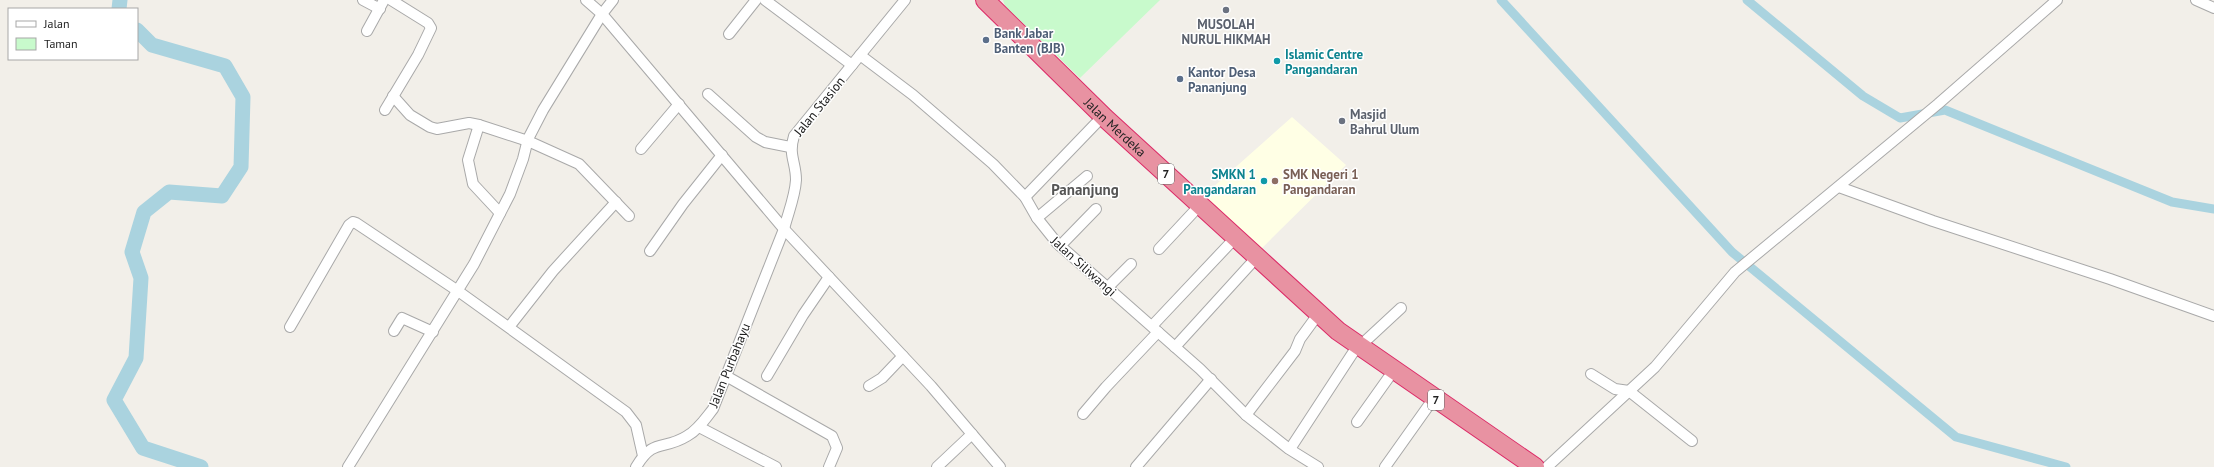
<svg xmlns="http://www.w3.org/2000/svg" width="2214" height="467" viewBox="0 0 2214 467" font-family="'PT Sans',sans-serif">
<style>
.education{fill:#ffffe5}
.park{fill:#c8facc}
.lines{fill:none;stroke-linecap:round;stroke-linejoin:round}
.canal{stroke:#aad3df;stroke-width:9}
.river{stroke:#aad3df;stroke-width:15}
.street-casing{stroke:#a9a9a9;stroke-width:12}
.highway-casing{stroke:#dc2a67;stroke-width:20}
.street{stroke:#fff;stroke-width:10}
.highway{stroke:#e892a2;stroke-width:18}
.worship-dot{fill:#6b7280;stroke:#fff;stroke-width:1.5}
.service-dot{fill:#5c6f8a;stroke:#fff;stroke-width:1.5}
.culture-dot{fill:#0f9aa8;stroke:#fff;stroke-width:1.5}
.education-dot{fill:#8d6e63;stroke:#fff;stroke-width:1.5}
.labels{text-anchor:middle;stroke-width:3;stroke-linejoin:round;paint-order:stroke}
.shield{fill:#fff;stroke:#646464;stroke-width:1}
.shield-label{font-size:12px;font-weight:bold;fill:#222}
.worship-label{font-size:13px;font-weight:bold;fill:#5b616d;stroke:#fff}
.service-label{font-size:13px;font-weight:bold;fill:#4e5e75;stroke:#fff;text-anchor:start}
.culture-label{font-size:13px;font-weight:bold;fill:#0d838f;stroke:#fff;text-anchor:start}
.street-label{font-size:13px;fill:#222;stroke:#fff}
.education-label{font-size:13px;font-weight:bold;fill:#785e54;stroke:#fff;text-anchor:start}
.quarter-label{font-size:15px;font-weight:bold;fill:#555;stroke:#fff}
</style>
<rect width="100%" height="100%" fill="#f2efe9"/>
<path class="education" d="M1292 117 1346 165 1260 250 1202 197Z"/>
<path class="park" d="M1003 0H1160L1080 78 1005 6Z"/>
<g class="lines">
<g class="canal">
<path d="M1501 0 1732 252 1956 437 2066 467"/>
<path d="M1747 0 1863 96 1900 118 1945 110 2172 202 2214 209"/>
</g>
<g class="river">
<path d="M119 9 120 0"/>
<path d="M137 30 152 45 225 66 243 97 241 167 222 196 169 192 144 212 132 252 141 278 136 358 114 400 143 448 201 467"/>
</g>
<g class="street-casing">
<g id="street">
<path d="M363 0 380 9"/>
<path d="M586 0 602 14 784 229 931 386 1000 467"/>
<path d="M765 0 852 65"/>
<path d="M2196 0 2214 8"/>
<path d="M367 31 384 0"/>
<path d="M729 34 756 0"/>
<path d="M860 55 913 95 993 164 1025 197 1037 218 1057 243 1200 369 1246 415 1289 449 1318 467"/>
<path d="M708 94 756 137 765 142 790 147"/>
<path d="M393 96 410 115 430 127 437 129 469 123 479 125 528 141 579 164 629 216"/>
<path d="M385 110 418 55 431 28 428 23 391 0"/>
<path d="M479 125 468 160 473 184 500 213"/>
<path d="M641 149 679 104"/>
<path d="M1839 187 1933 221 2110 279 2214 316"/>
<path d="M1025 197 1103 116"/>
<path d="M1037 218 1087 176"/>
<path d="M1060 246 1096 209"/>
<path d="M1159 249 1200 205"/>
<path d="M650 251 683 204 722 155"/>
<path d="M1108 287 1131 264"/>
<path d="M1152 326 1236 237"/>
<path d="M290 327 349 225 353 222 356 223 458 291 626 412 636 425 643 456"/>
<path d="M509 327 553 271 616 202"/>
<path d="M394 331 402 318 433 332"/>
<path d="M1360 346 1401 308"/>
<path d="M1175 347 1257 257"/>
<path d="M1591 374 1615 389 1629 391 1692 441"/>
<path d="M726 376 832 436 837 448 829 467"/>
<path d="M767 376 803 315 829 277"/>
<path d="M869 386 882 378 903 356"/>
<path d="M1083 414 1106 387 1158 332"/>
<path d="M1246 415 1295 351 1300 339 1319 313"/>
<path d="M1357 422 1394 370"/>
<path d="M699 427 776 467"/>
<path d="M1290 449 1358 345"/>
<path d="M348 467 474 264 510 194 523 159 528 139 543 110 602 14 613 0"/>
<path d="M636 467C654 437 663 451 687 436 698 430 705 419 713 409L784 229C788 213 795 197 796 180 796 162 788 155 794 136L905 0"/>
<path d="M937 467 972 434"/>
<path d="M1136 467 1211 379"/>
<path d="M1385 467 1434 398"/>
<path d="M1547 467 1655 367 1735 272 1938 104 2057 0"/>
</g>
</g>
<g class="highway-casing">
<g id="highway">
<path id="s1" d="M985 0 1105 118 1338 331 1535 467"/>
</g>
</g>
<use href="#street" class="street"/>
<use href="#highway" class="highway"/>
</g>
<g class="worship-dot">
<circle cx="1226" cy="10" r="4"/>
<circle cx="1342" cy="121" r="4"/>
</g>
<g class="service-dot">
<circle cx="986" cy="40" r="4"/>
<circle cx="1180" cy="79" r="4"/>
</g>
<g class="culture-dot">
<circle cx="1277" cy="61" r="4"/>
<circle cx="1264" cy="181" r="4"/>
</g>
<circle class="education-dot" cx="1275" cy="181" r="4"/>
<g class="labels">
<g class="shield">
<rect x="1158" y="164" width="16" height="20" rx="3"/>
<rect x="1428" y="390" width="16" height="20" rx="3"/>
</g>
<g class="shield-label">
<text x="1166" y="178">7</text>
<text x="1436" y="404">7</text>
</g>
<g class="worship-label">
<text x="1226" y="29">MUSOLAH<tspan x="1226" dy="15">NURUL HIKMAH</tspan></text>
<text x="1350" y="119" text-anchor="start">Masjid<tspan x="1350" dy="15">Bahrul Ulum</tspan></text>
</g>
<g class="service-label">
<text x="994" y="38">Bank Jabar<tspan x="994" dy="15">Banten (BJB)</tspan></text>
<text x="1188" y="77">Kantor Desa<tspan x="1188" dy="15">Pananjung</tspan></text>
</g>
<g class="culture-label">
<text x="1285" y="59">Islamic Centre<tspan x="1285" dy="15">Pangandaran</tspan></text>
<text x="1256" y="179" text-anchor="end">SMKN 1<tspan x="1256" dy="15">Pangandaran</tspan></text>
</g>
<g class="street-label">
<text transform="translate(819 106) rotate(-51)" y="5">Jalan Stasion</text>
<text dy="5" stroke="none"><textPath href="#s1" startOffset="182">Jalan Merdeka</textPath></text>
<text transform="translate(1084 266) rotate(42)" y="5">Jalan Siliwangi</text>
<text transform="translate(729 365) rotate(-68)" y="5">Jalan Purbahayu</text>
</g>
<g class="education-label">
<text x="1283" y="179">SMK Negeri 1<tspan x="1283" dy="15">Pangandaran</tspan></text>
</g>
<g class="quarter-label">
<text x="1085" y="195">Pananjung</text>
</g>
</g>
<rect x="8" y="8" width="130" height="52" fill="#ffffff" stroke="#a7a7a7"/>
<rect x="16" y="21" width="20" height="6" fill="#ffffff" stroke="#a7a7a7"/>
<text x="44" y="28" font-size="12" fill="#222222">Jalan</text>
<rect x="16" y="38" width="20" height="12" fill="#c8facc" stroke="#a7a7a7"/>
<text x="44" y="48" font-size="12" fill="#222222">Taman</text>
</svg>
